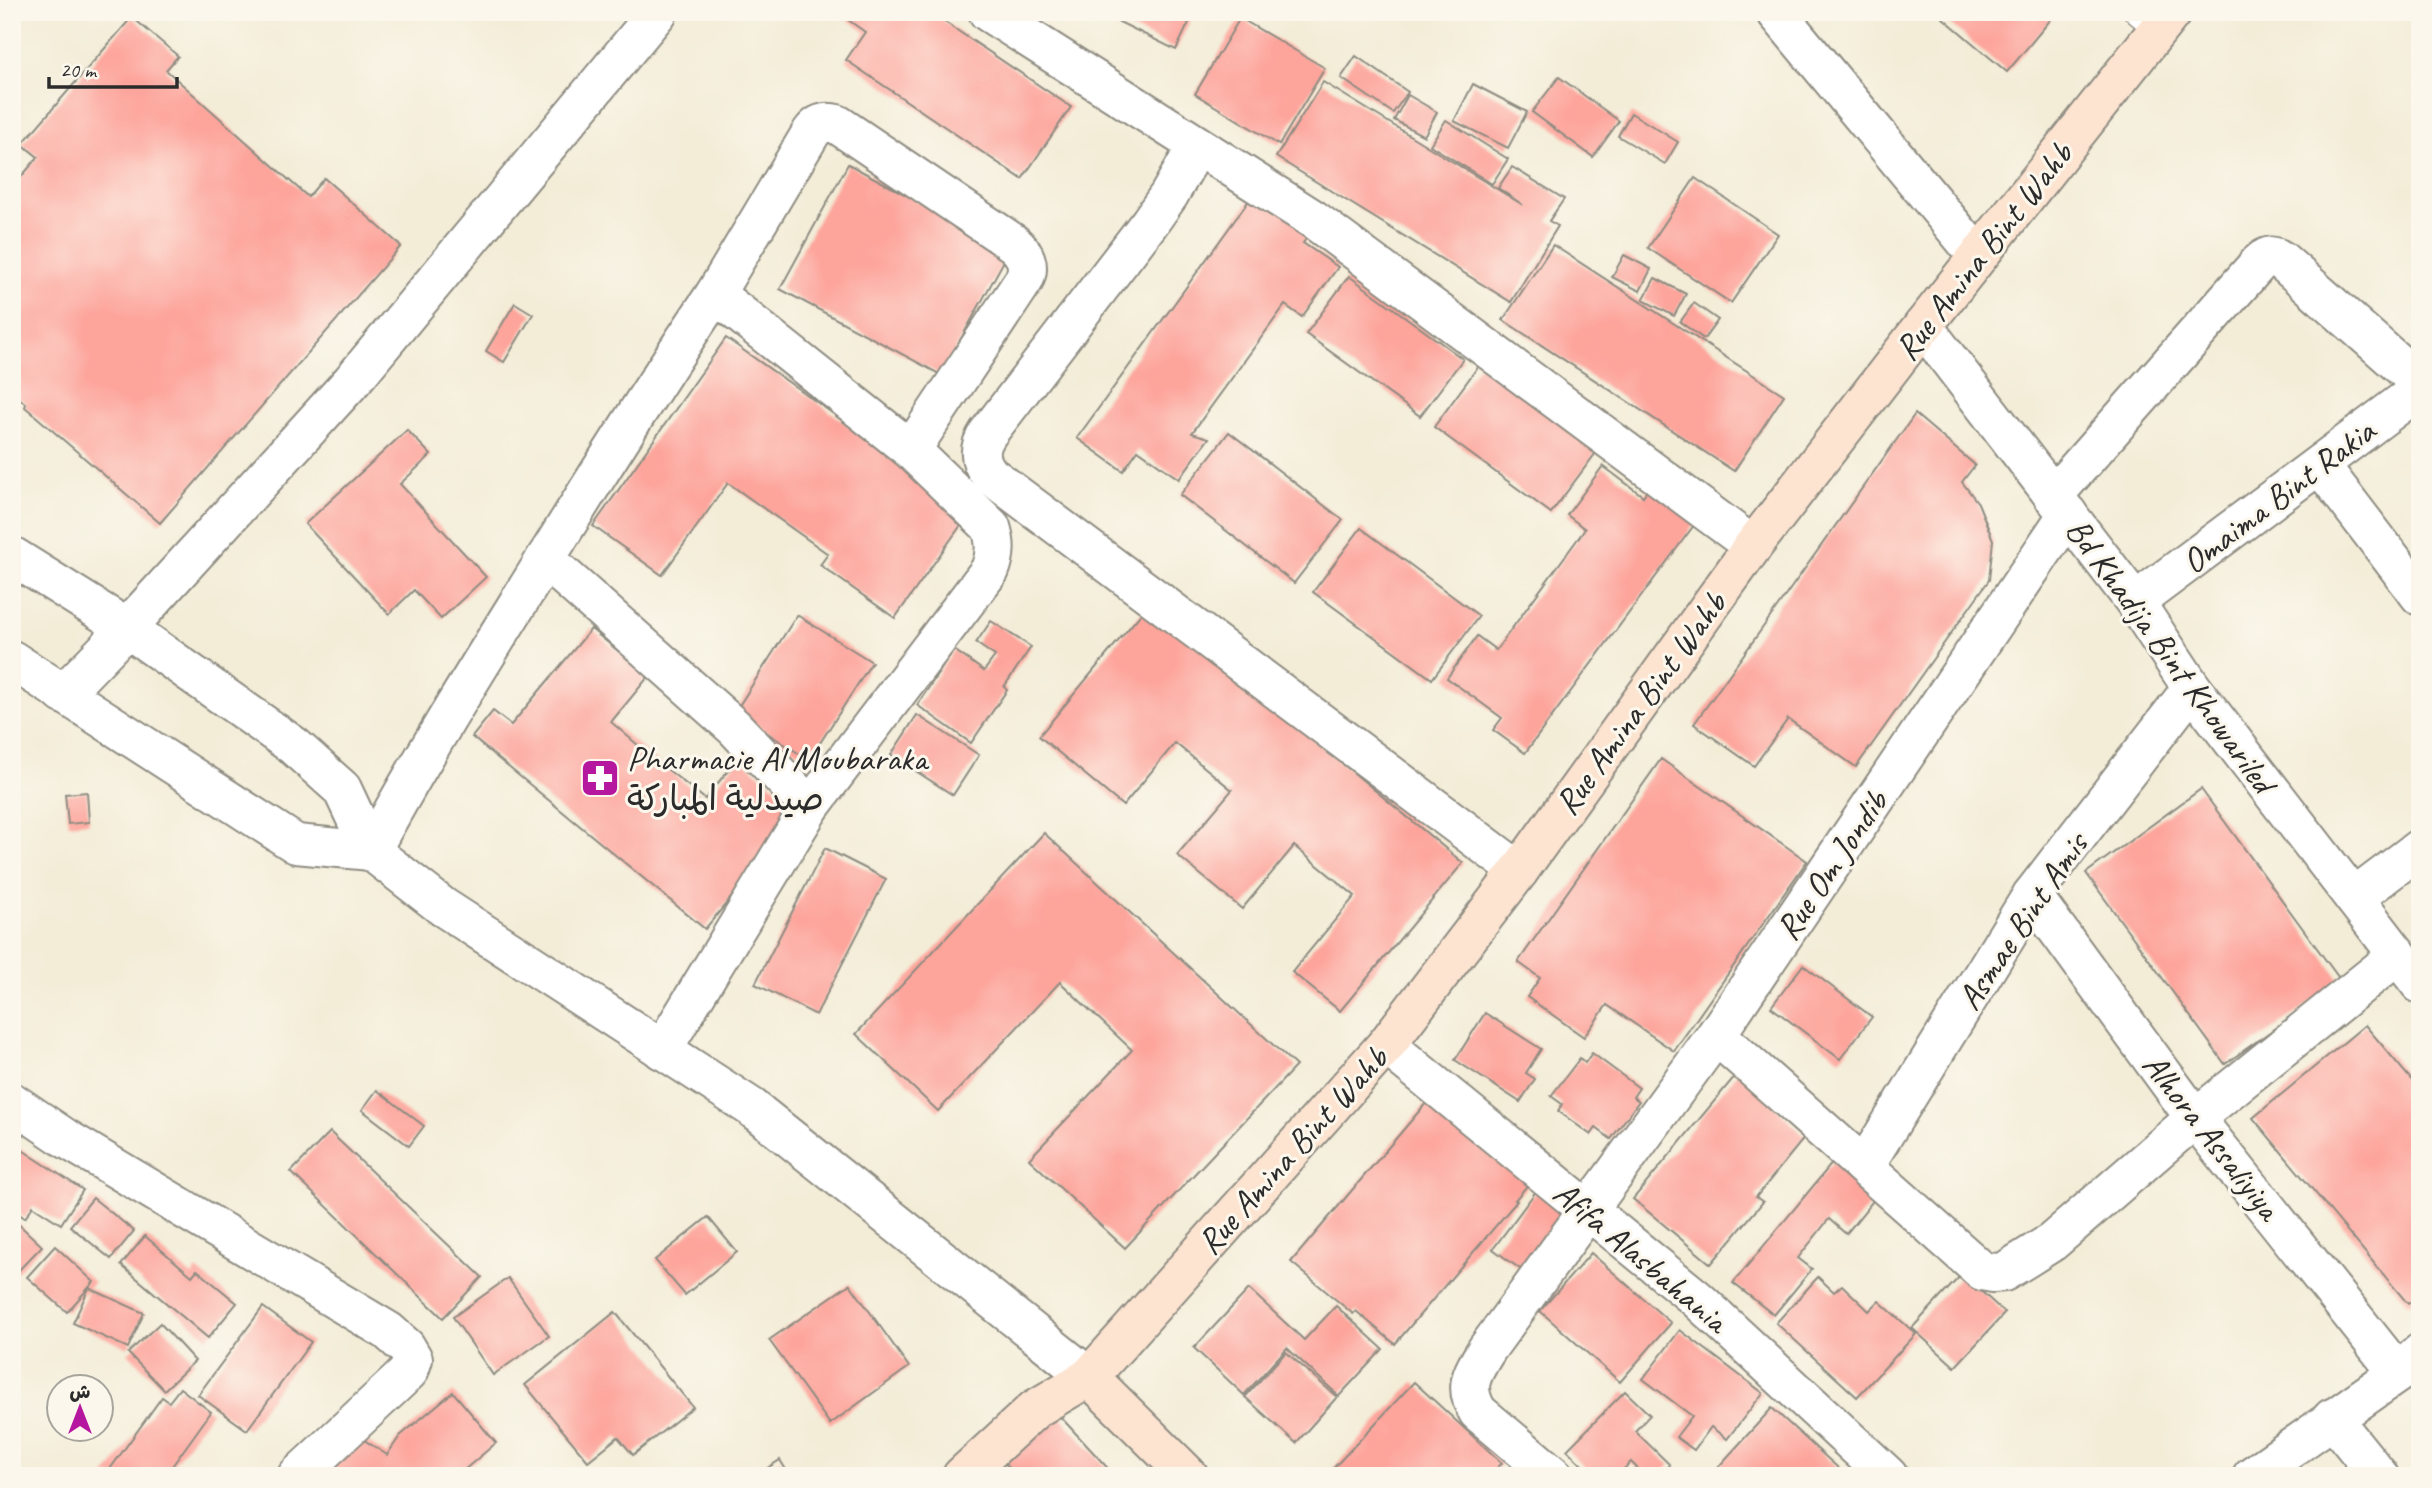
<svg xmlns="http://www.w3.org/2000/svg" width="2432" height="1488" viewBox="0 0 2432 1488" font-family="Caveat,'Playpen Sans Arabic',sans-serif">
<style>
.building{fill:#fda49b}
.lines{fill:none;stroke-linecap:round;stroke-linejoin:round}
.lane-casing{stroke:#8f8c82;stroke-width:26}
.street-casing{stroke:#8f8c82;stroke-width:42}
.secondary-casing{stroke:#8f8c82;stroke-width:42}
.lane{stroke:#fff;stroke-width:23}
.street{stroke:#fff;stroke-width:38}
.secondary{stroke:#fde4d1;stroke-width:38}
.labels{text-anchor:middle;stroke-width:6;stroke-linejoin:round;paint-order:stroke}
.street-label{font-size:35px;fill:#2b2b2b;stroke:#fbf7ec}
.poi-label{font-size:35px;fill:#2b2b2b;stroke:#fbf7ec;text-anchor:start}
</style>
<rect width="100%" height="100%" fill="#fbf7ec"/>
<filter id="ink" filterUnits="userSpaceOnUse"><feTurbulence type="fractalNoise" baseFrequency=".0143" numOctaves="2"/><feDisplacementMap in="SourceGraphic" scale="14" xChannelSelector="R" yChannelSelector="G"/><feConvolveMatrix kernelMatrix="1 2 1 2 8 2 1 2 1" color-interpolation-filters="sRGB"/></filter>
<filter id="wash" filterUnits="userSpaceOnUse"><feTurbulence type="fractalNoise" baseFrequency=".00686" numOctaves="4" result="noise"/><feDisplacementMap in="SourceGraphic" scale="28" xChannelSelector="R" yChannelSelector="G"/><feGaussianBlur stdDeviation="1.57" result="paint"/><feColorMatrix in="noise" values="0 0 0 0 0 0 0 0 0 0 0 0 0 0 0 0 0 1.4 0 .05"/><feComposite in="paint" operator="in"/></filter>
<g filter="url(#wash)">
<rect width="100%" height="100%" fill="#f3edd8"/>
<g id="blocks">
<g class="building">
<path d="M837 12H930L1071 107 1022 179 846 60 865 32Z"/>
<path d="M1099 12H1194L1176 50Z"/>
<path d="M1936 12H2057L2007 72Z"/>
<path d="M132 17 178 56 166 70 308 197 324 178 401 246 160 523 25 407 26 404 12 392V178L17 182 38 157 22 144Z"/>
<path d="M1240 18 1325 68 1279 145 1195 94Z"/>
<path d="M1356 56 1408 92 1393 113 1341 78Z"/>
<path d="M1559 77 1619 121 1593 157 1532 112Z"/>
<path d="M1323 82 1523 205 1498 188 1512 167 1564 199 1549 221 1558 226 1511 302 1276 157Z"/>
<path d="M1473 84 1527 112 1508 148 1454 121Z"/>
<path d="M1408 95 1437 112 1424 136 1394 120Z"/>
<path d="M1631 113 1678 142 1665 164 1618 136Z"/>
<path d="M1446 120 1508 159 1492 184 1430 145Z"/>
<path d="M848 164 1010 250 941 375 780 289Z"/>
<path d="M1695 178 1778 234 1731 303 1648 248Z"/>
<path d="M1258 188 1309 235 1303 243 1338 267 1302 317 1285 305 1192 433 1209 438 1179 479 1138 450 1123 471 1077 438Z"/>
<path d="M1553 245 1784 395 1734 471 1503 320Z"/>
<path d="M1624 255 1651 269 1640 291 1612 277Z"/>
<path d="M1349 276 1463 359 1420 416 1306 334Z"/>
<path d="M1655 278 1686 294 1674 316 1643 300Z"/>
<path d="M515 303 533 314 504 362 486 351Z"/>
<path d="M1694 303 1718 320 1704 339 1680 322Z"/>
<path d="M726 338 971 511 895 618 820 565 828 554 728 483 662 575 593 526Z"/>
<path d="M1480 364 1598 450 1551 513 1434 427Z"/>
<path d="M1915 414 1975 465 1962 482 1978 503 1993 540 1989 580 1856 767 1788 719 1754 766 1694 724Z"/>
<path d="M407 430 431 455 400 484 486 577 441 619 414 590 389 614 305 524Z"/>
<path d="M1229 432 1343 520 1294 583 1180 495Z"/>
<path d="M1603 466 1643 496 1653 483 1700 517 1525 753 1493 730 1502 718 1447 678 1477 636 1496 650 1585 529 1567 515Z"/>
<path d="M1361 528 1479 616 1432 679 1313 592Z"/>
<path d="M1149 604 1463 863 1340 1011 1292 972 1355 896 1294 846 1242 909 1177 855 1232 790 1175 743 1123 806 1039 736Z"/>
<path d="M797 615 872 662 809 760 735 712Z"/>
<path d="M991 621 1031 647 1004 687 1007 690 971 743 917 705 954 650 984 671 995 656 976 643Z"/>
<path d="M591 629 649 676 611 722 653 758 705 799 739 757 804 810 705 929 472 737 493 711 511 725Z"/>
<path d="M917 715 979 755 953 795 891 755Z"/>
<path d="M1661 759 1807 861 1674 1051 1607 1005 1584 1037 1527 997 1540 978 1518 962Z"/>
<path d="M2201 789 2341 981 2225 1064 2086 873Z"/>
<path d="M87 792 89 822 68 824 65 794Z"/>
<path d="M1044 833 1296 1066 1125 1248 1029 1159 1132 1050 1060 982 938 1111 856 1034Z"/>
<path d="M825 848 886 879 816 1015 755 984Z"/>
<path d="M1803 965 1872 1017 1840 1059 1771 1007Z"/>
<path d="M1485 1013 1541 1049 1526 1073 1535 1079 1520 1102 1455 1060Z"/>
<path d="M2365 1025 2420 1090V1295L2408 1304 2253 1118Z"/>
<path d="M1592 1053 1639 1088 1633 1097 1639 1101 1611 1139 1596 1128 1591 1135 1558 1111 1562 1104 1551 1096 1580 1058 1585 1063Z"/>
<path d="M1740 1070 1805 1137 1756 1197 1763 1202 1711 1264 1633 1199Z"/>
<path d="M1438 1089 1537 1174 1515 1200 1517 1201 1395 1344 1356 1311 1353 1314 1291 1262Z"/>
<path d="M377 1090 424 1126 409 1146 362 1110Z"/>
<path d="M330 1132 482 1277 443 1318 291 1172Z"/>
<path d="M21 1149 83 1190 61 1224 33 1206 25 1218 12 1209V1161Z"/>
<path d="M1838 1156 1881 1191 1846 1234 1829 1219 1798 1258 1812 1269 1774 1315 1733 1283Z"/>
<path d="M1537 1190 1575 1218 1531 1277 1493 1249Z"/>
<path d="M93 1198 134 1231 111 1259 70 1226Z"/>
<path d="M708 1217 737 1252 685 1295 655 1260Z"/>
<path d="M12 1218 42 1246 17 1272 12 1267Z"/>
<path d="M145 1236 192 1276 197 1270 237 1303 208 1338 121 1265Z"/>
<path d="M55 1246 94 1282 67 1312 27 1277Z"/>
<path d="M1591 1253 1671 1323 1620 1382 1540 1311Z"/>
<path d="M1962 1274 2005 1313 1955 1367 1912 1328Z"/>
<path d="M1818 1277 1834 1292 1842 1285 1869 1311 1879 1301 1916 1334 1857 1397 1776 1323Z"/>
<path d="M508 1278 549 1336 493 1375 453 1317Z"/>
<path d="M850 1284 909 1367 830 1424 769 1340Z"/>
<path d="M89 1288 144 1313 128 1348 73 1323Z"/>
<path d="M1249 1289 1304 1340 1336 1306 1383 1349 1339 1396 1287 1348 1244 1395 1194 1348Z"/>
<path d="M263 1307 311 1342 247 1430 198 1395Z"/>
<path d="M615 1312 693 1407 633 1455 618 1437 588 1461 525 1385Z"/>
<path d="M160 1323 195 1361 164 1390 128 1353Z"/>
<path d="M1680 1330 1763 1393 1727 1439 1711 1427 1694 1450 1676 1437 1692 1416 1643 1379Z"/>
<path d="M1286 1352 1337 1397 1296 1443 1245 1397Z"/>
<path d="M1414 1382 1502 1463 1490 1476H1326Z"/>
<path d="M180 1388 211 1412 165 1476H105L162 1397 169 1402Z"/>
<path d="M1625 1391 1650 1415 1635 1431 1670 1465 1660 1476H1645L1631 1462 1617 1476H1593L1567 1450Z"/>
<path d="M453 1392 496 1443 457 1476H321L361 1438 387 1455 400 1436Z"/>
<path d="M1772 1408 1847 1476H1710Z"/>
<path d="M1056 1412 1115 1476H1016L1003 1461Z"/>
<path d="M780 1460 790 1476H755Z"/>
</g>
</g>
</g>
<g filter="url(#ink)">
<use href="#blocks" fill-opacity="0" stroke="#8f8c82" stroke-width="2"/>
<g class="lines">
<g class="lane-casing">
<path id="lane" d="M2136 12 2158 30"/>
</g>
<g class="street-casing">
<g id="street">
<path d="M988 12 1313 219 1753 546"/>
<path d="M1776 12 1978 256"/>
<path d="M1197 146 1169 195 1150 222 988 433C978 448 978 460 990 475L1519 871"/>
<path d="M715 294 811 133C818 123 825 121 837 124L1013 243C1025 253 1031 265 1024 280L911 450"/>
<path d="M1923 326 2135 602 2192 688 2420 984"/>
<path d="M2320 465 2420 596"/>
<path d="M2053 496 2259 263C2266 256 2272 254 2281 260L2420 383"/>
<path d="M12 556 127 628 294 746 342 789 371 851 443 907 751 1107 1089 1377"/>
<path d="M545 559 734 727 810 807 662 1050"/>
<path d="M2135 602 2420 389"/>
<path d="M12 660 296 844 371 851"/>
<path d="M63 694 127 628 352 381 658 12"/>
<path d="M371 851C425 751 486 655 546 558 601 469 657 380 715 294L911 450 991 527C996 543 996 555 990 570L810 807"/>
<path d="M2032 895 2195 1118 2398 1373"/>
<path d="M2354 898 2420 848"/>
<path d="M1716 1035 1974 1264 1982 1271 1993 1273 2004 1272 2052 1242 2195 1118 2398 955"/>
<path d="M1386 1045 1697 1299 1888 1476"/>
<path d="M12 1102 65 1138 388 1331 406 1347 413 1359 409 1371 400 1380 297 1476"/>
<path d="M1865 1165 2032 895 2192 688"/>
<path d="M2332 1418 2379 1476"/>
<path d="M1554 1476 1478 1412C1462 1386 1473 1372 1487 1349L1716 1035 2068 514"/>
<path d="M2252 1476 2398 1373 2420 1353"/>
</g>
</g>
<g class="secondary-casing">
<g id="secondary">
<path d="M1089 1377 1189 1476"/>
<path d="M962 1476 1035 1409 1089 1377 1386 1045 1519 871 1753 546 1923 326 2172 12"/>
</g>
</g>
<use href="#lane" class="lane"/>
<use href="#street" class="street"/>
<use href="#secondary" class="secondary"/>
</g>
</g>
<defs>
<g id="pharmacy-square" transform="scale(2.0125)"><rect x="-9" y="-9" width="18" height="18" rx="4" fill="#b5179e" stroke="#fbf7ec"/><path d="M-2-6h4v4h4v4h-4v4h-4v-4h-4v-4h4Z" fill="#fff"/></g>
</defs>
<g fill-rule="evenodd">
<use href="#pharmacy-square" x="600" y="778"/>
</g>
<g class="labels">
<g class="street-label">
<text transform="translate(1983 251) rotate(-52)" y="12">Rue Amina Bint Wahb</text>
<text transform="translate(2278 496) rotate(-37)" y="12">Omaima Bint Rakia</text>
<text transform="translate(2171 655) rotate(54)" y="12">Bd Khadija Bint Khowariled</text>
<text transform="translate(1640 703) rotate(-54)" y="12">Rue Amina Bint Wahb</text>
<text transform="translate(1831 865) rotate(-56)" y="12">Rue Om Jondib</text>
<text transform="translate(2022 921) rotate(-56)" y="12">Asmae Bint Amis</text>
<text transform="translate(2212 1136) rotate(52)" y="12">Alhora Assaliyiya</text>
<text transform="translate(1292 1150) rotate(-48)" y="12">Rue Amina Bint Wahb</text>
<text transform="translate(1641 1256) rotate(40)" y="12">Afifa Alasbahania</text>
</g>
<g class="poi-label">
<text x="627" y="770">Pharmacie Al Moubaraka<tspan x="627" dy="40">صيدلية المباركة</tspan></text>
</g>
</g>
<rect width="2432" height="1488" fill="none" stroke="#fbf7ec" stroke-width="42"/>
<g transform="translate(80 1408)"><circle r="33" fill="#fbf7ec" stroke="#a8a59f" stroke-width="2"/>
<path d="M0-5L12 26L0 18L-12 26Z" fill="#b5179e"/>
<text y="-10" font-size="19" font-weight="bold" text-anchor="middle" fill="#2b2b2b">ش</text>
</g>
<path d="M49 77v10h128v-10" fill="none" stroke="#2b2b2b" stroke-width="3.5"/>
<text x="60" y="77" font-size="21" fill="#2b2b2b" stroke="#fbf7ec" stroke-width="5" paint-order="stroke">20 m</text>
</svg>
